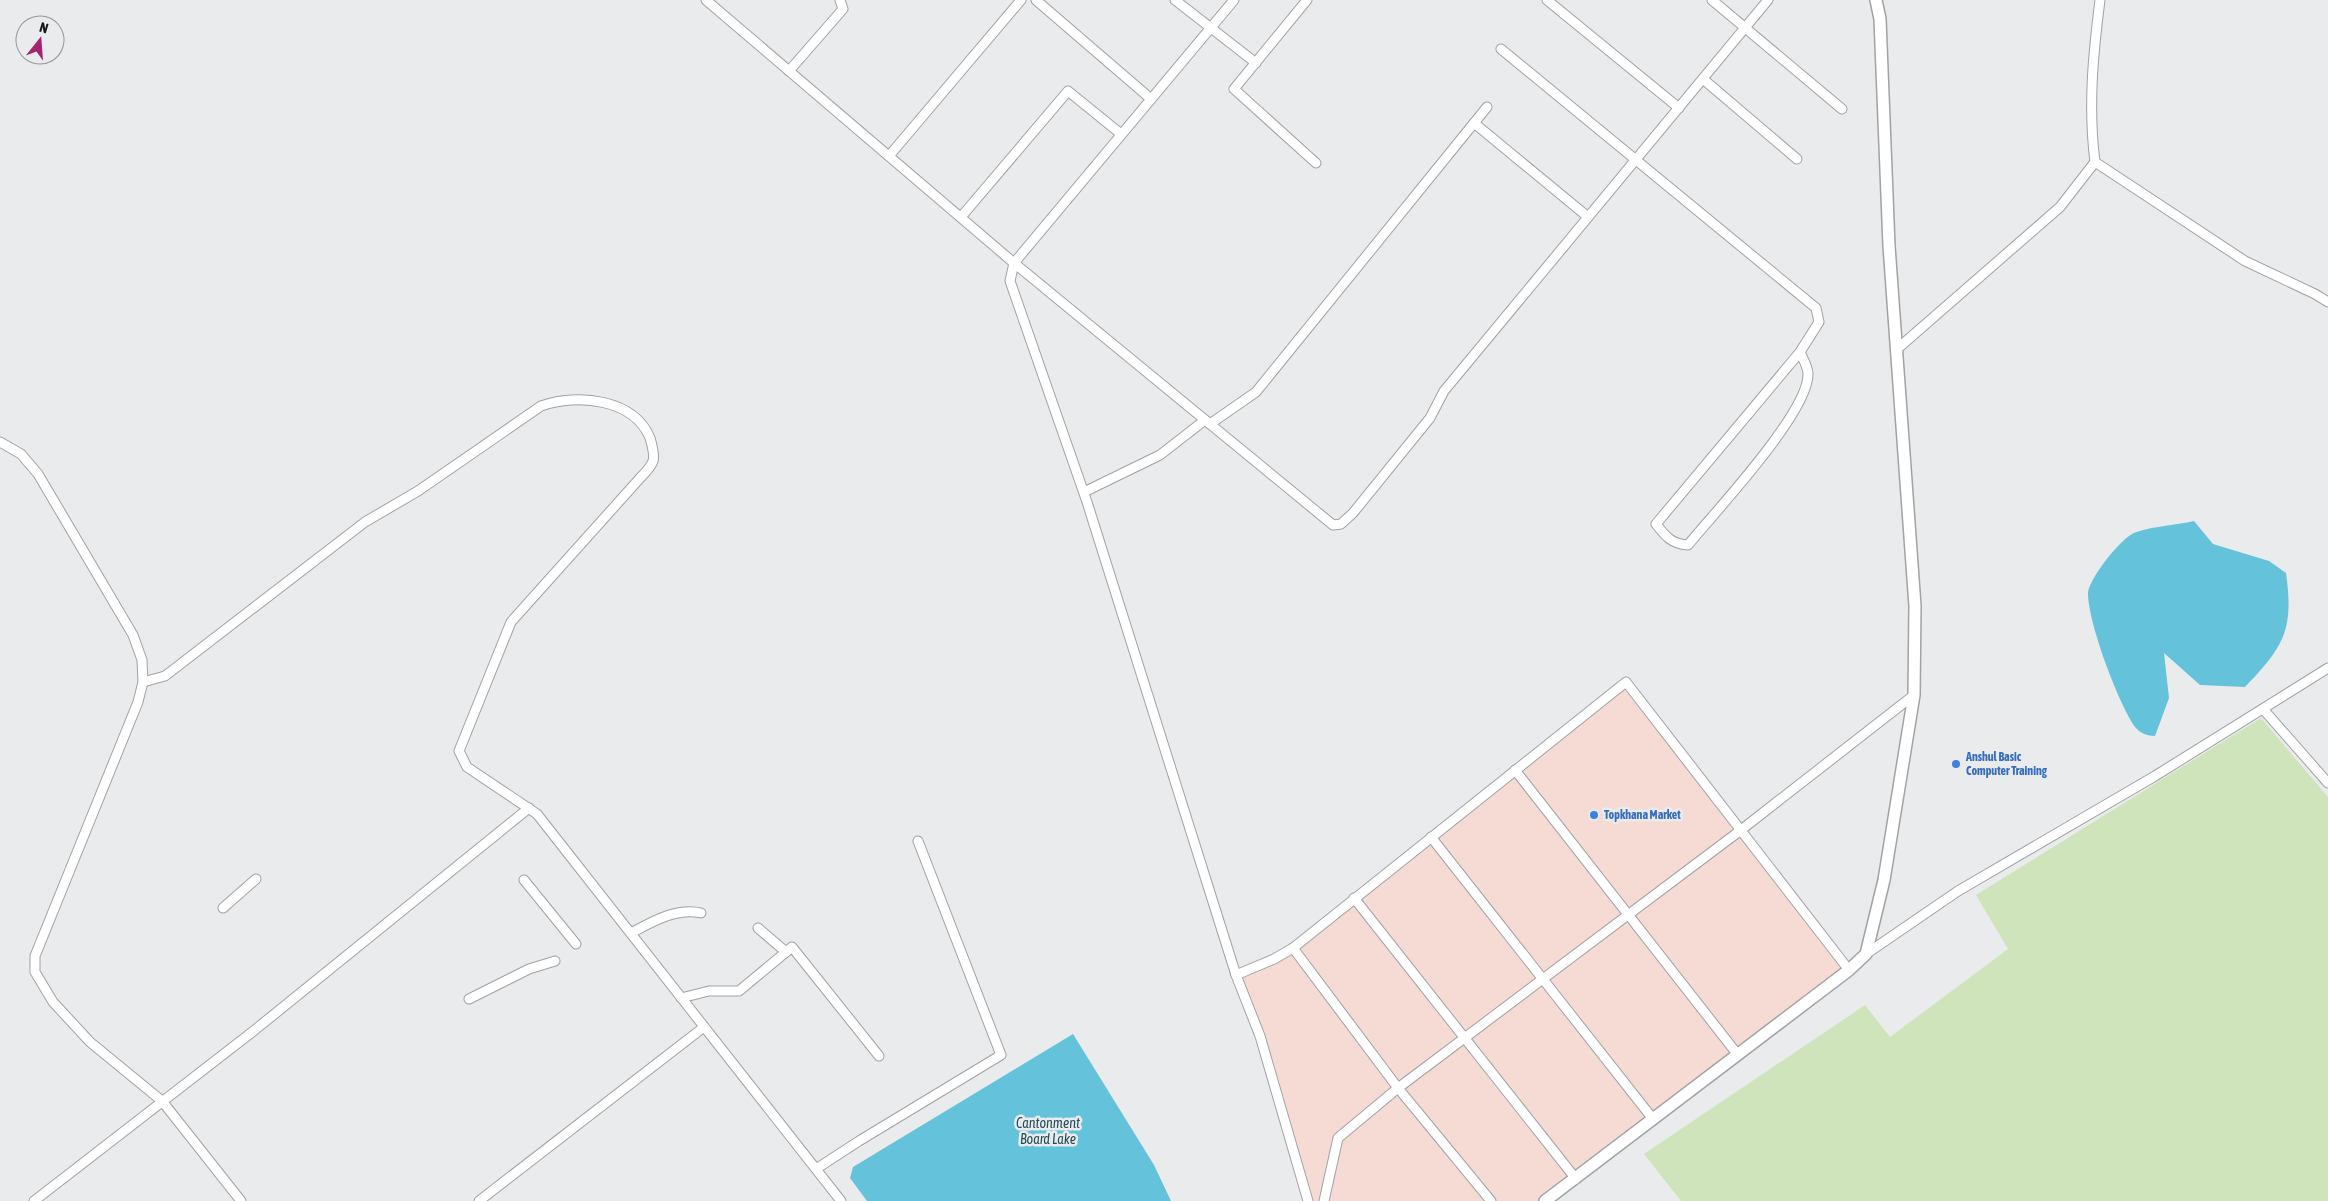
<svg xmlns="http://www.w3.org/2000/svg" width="2328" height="1201" viewBox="0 0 2328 1201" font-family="'Asap Condensed',sans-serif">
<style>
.commercial{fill:#f5dbd4}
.green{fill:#cfe4bb}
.water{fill:#65c2db}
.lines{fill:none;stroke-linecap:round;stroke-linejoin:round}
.street-casing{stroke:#a0a2a4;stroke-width:11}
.secondary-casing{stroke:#a0a2a4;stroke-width:14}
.street{stroke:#fff;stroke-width:9}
.secondary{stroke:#fff;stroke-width:11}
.shop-dot{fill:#3f7fe0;stroke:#e9ebed;stroke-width:2}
.labels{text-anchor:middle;stroke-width:5;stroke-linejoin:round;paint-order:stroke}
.shop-label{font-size:12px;font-weight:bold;fill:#366cbe;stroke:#e9ebed;text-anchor:start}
.water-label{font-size:14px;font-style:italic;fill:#224c57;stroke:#e9ebed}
</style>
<rect width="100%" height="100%" fill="#e9ebed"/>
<path class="commercial" d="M1626 682 1849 970 1542 1201H1308L1236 975 1293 947Z"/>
<path class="green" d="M2261 718 2328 797V1201H1681L1644 1154 1865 1005 1890 1037 2008 949 1976 895Z"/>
<g class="water">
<path d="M2194 521 2213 544 2269 561 2286 573C2294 630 2284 646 2245 687L2200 685 2164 653 2169 698 2155 736C2147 736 2140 733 2135 727 2118 702 2088 623 2088 593 2089 579 2120 539 2134 533 2148 527 2177 525 2194 521Z"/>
<path d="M1073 1034 1154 1165 1171 1201H867L850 1178 853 1167Z"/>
</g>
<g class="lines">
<g class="street-casing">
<g id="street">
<path d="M706 0 1014 263 1333 525 1341 524 1353 513 1430 418 1444 391 1768 0"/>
<path d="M1036 0 1151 99"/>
<path d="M1175 0 1256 63"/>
<path d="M1234 0 1014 263 1010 281 1087 502 1236 975 1260 1036 1308 1201"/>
<path d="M1307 0 1234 89 1316 163"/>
<path d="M1547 0 1679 108"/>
<path d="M1712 0 1842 109"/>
<path d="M2100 0C2093 55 2088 107 2095 162L2245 261 2315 294 2328 302"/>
<path d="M1501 49 1816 308 1819 322 1800 352 1656 524C1666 537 1672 544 1688 545 1715 512 1809 412 1808 374 1808 367 1803 359 1800 352"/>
<path d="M789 71 843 9 840 0"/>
<path d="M1703 79 1797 159"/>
<path d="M1474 123 1588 217"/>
<path d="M889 156 1021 0"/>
<path d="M961 217 1068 91 1121 134"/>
<path d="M1896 350 2060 207 2095 162"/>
<path d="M1210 424 1256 392 1487 107"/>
<path d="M0 442 21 454 38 474 133 635 142 660 143 682 138 702 35 956V972L53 1002 90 1042 162 1101 241 1201"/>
<path d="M1084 492 1160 455 1205 420"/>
<path d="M143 682 165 676 365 522 418 491 541 406C578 393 634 399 650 438 652 445 655 455 653 461 651 467 645 473 641 477L511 622 459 751 467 767 537 814 841 1201"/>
<path d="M2263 709 2328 783"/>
<path d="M1515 770 1738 1055"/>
<path d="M1431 837 1653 1119"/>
<path d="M524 880 576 944"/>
<path d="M1354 898 1576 1179"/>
<path d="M223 908 256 879"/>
<path d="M758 928 786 952"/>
<path d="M631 933C652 922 677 907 701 913"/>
<path d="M1293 948 1398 1088 1491 1201"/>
<path d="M1866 954 1958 891 2155 776 2328 668"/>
<path d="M1236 975 1274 959 1293 948 1626 682 1849 970"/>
<path d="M681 998 709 991H739L792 947 879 1056"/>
<path d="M469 999 529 969 555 961"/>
<path d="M816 1169 859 1141 1001 1055 918 841"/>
<path d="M34 1201 256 1029 529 808"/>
<path d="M479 1201 704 1027"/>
<path d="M1324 1201 1338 1138 1398 1088 1741 830 1914 695"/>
</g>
</g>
<g class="secondary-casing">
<path id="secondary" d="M1545 1201 1849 970 1866 954 1884 880 1914 695 1915 606 1889 246 1880 19 1876 0"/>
</g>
<use href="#street" class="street"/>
<use href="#secondary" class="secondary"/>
</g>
<g class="shop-dot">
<circle cx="1956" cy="764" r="5"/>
<circle cx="1594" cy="815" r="5"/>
</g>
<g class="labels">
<g class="shop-label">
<text x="1966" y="761">Anshul Basic<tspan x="1966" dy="14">Computer Training</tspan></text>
<text x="1604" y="819">Topkhana Market</text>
</g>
<g class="water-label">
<text x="1048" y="1128">Cantonment<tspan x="1048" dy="16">Board Lake</tspan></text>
</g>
</g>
<g transform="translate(40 40) rotate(17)"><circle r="24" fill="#e9ebed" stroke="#959798"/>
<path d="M0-4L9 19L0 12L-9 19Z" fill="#a7226e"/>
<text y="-8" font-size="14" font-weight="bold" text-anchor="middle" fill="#171818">N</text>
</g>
</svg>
